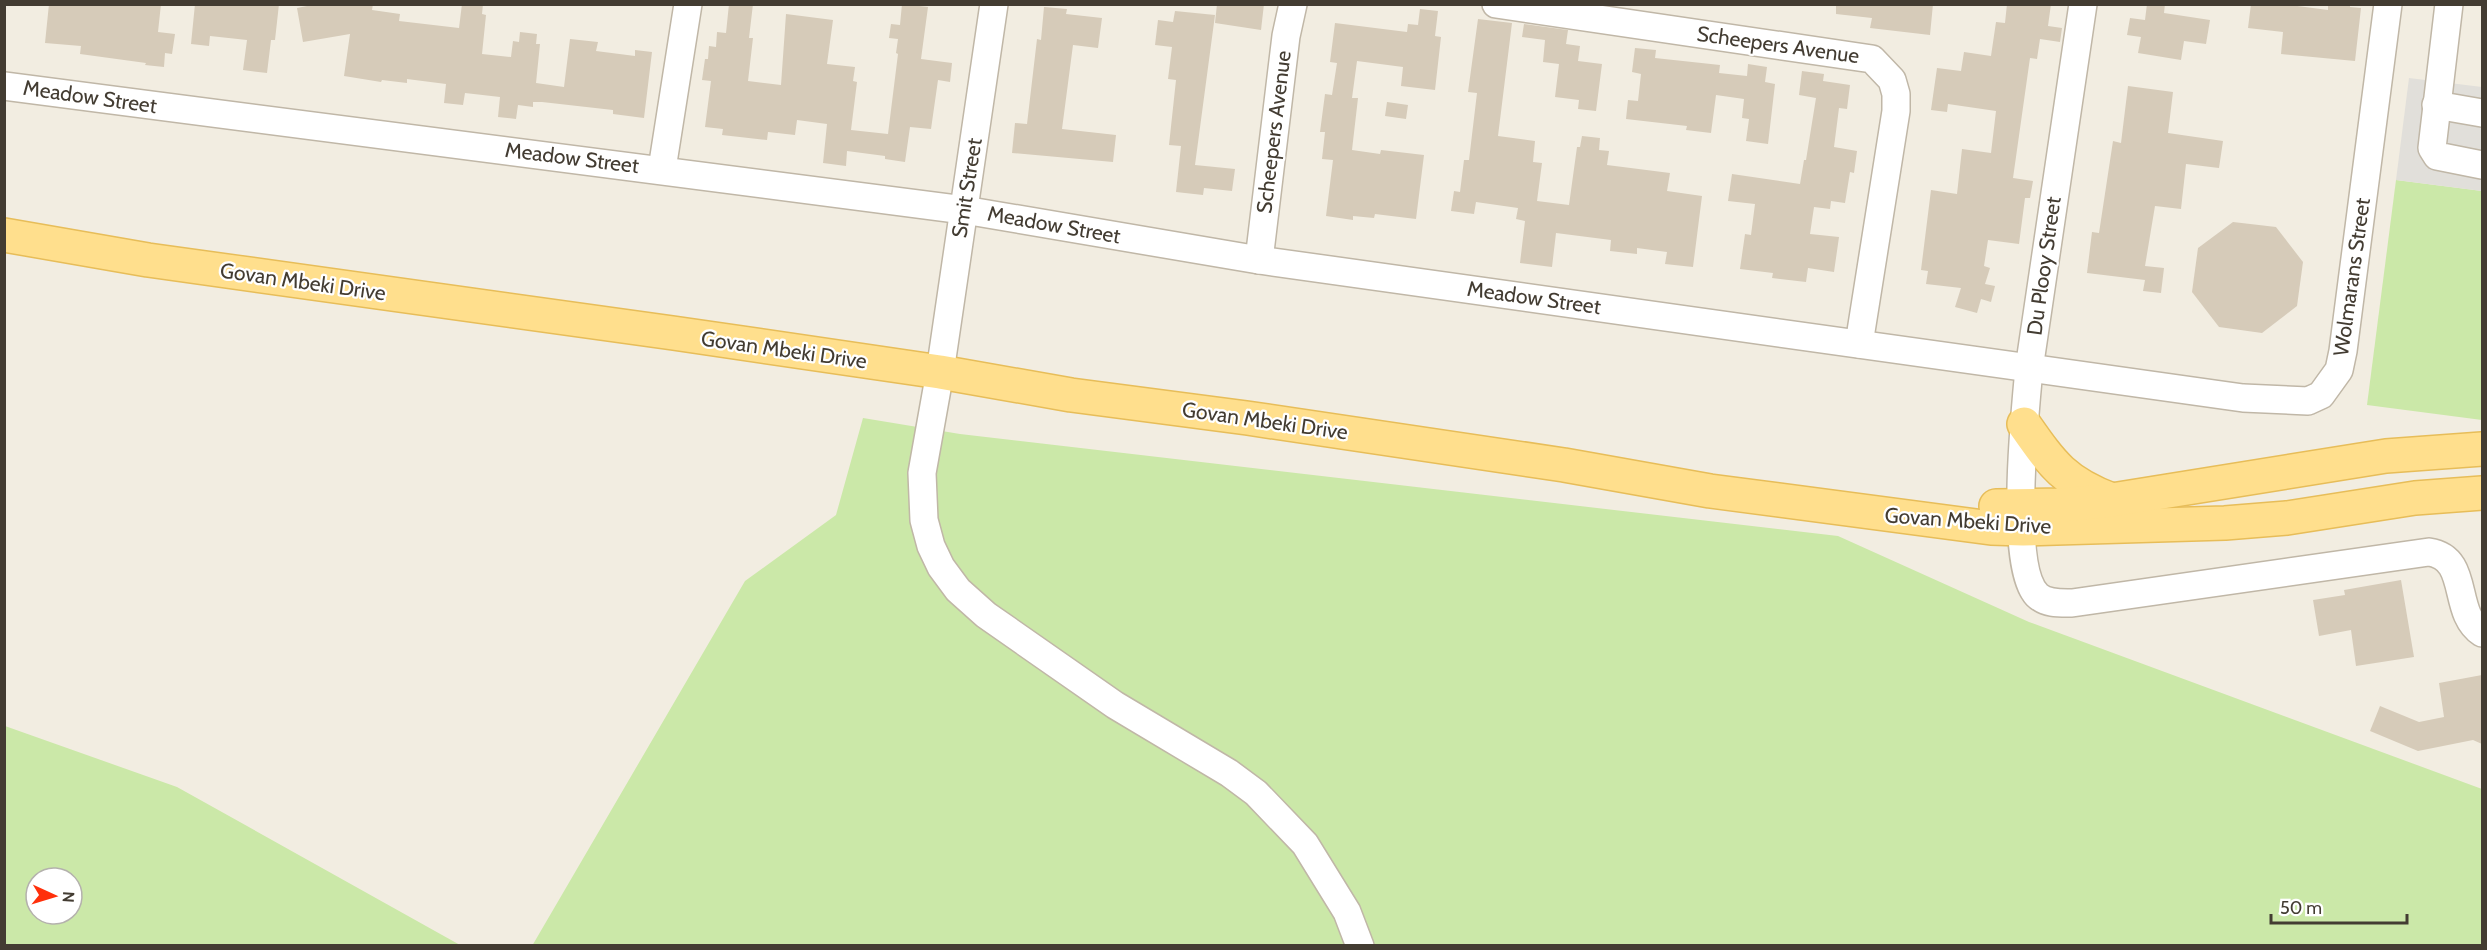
<svg xmlns="http://www.w3.org/2000/svg" width="2487" height="950" viewBox="0 0 2487 950" font-family="Cabin,sans-serif">
<style>
.green{fill:#cbe8a8;fill-rule:evenodd}
.parking{fill:#e1dfda}
.building{fill:#d6cbb9}
.lines{fill:none;stroke-linecap:round;stroke-linejoin:round}
.minor-casing{stroke:#c0b7a7;stroke-width:30}
.major-casing{stroke:#e7bd59;stroke-width:36}
.minor{stroke:#fff;stroke-width:27}
.major{stroke:#ffdf8d;stroke-width:33}
.labels{text-anchor:middle;stroke-width:4.5;stroke-linejoin:round;paint-order:stroke}
.street-label{font-size:21px;fill:#433c32;stroke:#fff}
</style>
<rect width="100%" height="100%" fill="#f2ede1"/>
<g class="green">
<path d="M2396 180 2482 191V420L2367 405Z"/>
<path d="M863 418 960 434 1838 536 2029 622 2482 789V945L532 946 745 581 836 515Z"/>
<path d="M5 726 177 787 460 945H5ZM36 878H72V914H36Z"/>
</g>
<path class="parking" d="M2409 78 2482 87V191L2396 180Z"/>
<g class="building">
<path d="M49 4H161L158 32 175 34 172 54 165 53 164 67 145 65 146 63 80 54 81 46 45 43Z"/>
<path d="M195 4H279L275 40H271L267 73 243 70 247 40 210 36 209 46 191 44Z"/>
<path d="M317 4H373L372 10 400 14 399 21 459 28 462 4H483L482 14 486 15 482 54 511 57 513 41 519 42 520 32 537 34 536 44H540L536 83 564 87 570 39 598 42 596 51 635 56V50L652 52 644 118 613 114V110L542 102H533V107L518 105 516 119 498 117 500 97 465 93 463 105 444 103 446 84 407 79V83L382 80 381 82 344 76 350 34 303 42 297 8Z"/>
<path d="M729 4H753L749 38H753L748 81 781 85 786 14 833 20 827 64 855 67 853 81 857 82 851 130 888 134 898 54 896 53 898 39 889 38 891 24 900 25 902 4 928 7 921 59 952 63 950 82 938 80 931 129 910 127 905 162 885 159V156L847 151 846 166 823 163 827 124 797 120 795 135 768 132 767 140 722 135 723 129 705 127 711 81 702 80 705 59H708L709 46 716 47 717 32 726 33Z"/>
<path d="M1217 4H1264L1261 30 1215 23Z"/>
<path d="M1836 4H1933L1930 35 1870 28 1872 18 1836 14Z"/>
<path d="M2007 4H2051L2048 26 2062 28 2060 42 2040 39 2037 59 2030 58 2013 178 2033 181 2030 198H2025L2019 244 1988 240 1984 266 1990 268 1985 284 1995 286 1991 302 1981 299 1977 313 1955 307 1961 288 1926 284 1928 271 1921 270 1931 190 1957 194 1962 149 1991 153 1996 111 1948 104 1947 112 1931 110 1937 68 1961 71 1964 52 1991 56 1996 22 2005 23Z"/>
<path d="M2147 4H2165L2164 13 2210 20 2206 44 2184 41 2181 60 2138 53 2141 37 2127 35 2130 18 2145 20Z"/>
<path d="M2251 4H2282L2328 10V4H2350V7L2361 8 2355 61 2281 54 2283 32 2248 28Z"/>
<path d="M1044 7 1067 9 1066 14 1102 18 1098 48 1073 45 1062 129 1116 135 1113 162 1012 153 1015 123 1027 124 1037 39 1041 40Z"/>
<path d="M1420 9 1438 11 1435 36 1441 37 1435 90 1401 86 1403 67 1357 61 1352 98H1358L1352 150 1380 154 1381 150 1424 155 1416 219 1375 214 1374 218 1353 216V220L1326 216 1333 160 1322 159 1325 132H1320L1325 94 1332 95 1337 63 1330 62 1335 23 1407 32 1408 24 1418 25Z"/>
<path d="M1175 11 1215 15 1195 165 1235 169 1232 191 1204 188 1203 195 1176 192 1181 146 1169 145 1176 80 1168 79 1172 47 1155 45 1158 20 1173 22Z"/>
<path d="M1478 19 1512 23 1498 136 1535 141 1533 162 1542 163 1537 201 1569 205 1577 147H1580L1582 136 1600 138 1599 150 1609 151 1607 165 1670 173 1667 191 1702 196 1693 267 1665 264 1667 252 1637 248V254L1610 251 1611 240 1556 233 1552 267 1520 263 1525 221 1516 219 1518 208 1476 202 1474 214 1451 211 1454 191 1460 192 1464 160H1469L1477 93 1468 92Z"/>
<path d="M1524 24 1568 30 1566 44 1580 46 1578 61 1602 64 1596 111 1578 109 1579 100 1555 97 1559 64 1543 62 1545 40 1522 37Z"/>
<path d="M1635 48 1656 50 1655 58 1720 65 1719 73 1747 76 1748 64 1767 67 1765 82 1775 84 1768 144 1746 141 1749 119 1742 118 1744 99 1716 95 1711 133 1686 130 1687 126 1626 119 1628 100 1638 101 1641 74 1632 72Z"/>
<path d="M1802 71 1824 74 1823 81 1850 85 1847 109 1839 108 1834 147 1857 151 1854 173 1850 172 1845 203 1831 201 1830 209 1814 207 1810 234 1839 237 1834 272 1808 268 1806 282 1772 278 1773 273 1740 269 1745 234 1751 235 1755 204 1728 201 1732 174 1800 184 1804 160H1806L1816 98 1799 95Z"/>
<path d="M2128 86 2173 92 2168 133 2223 141 2219 168 2186 164 2181 209 2155 206 2145 266 2164 268 2161 293 2143 291 2145 280 2087 273 2092 232 2099 233 2113 141 2121 143Z"/>
<path d="M1387 102 1408 105 1406 119 1385 116Z"/>
<path d="M2233 222 2276 227 2303 262 2297 306 2262 333 2219 327 2192 292 2198 248Z"/>
<path d="M2401 580 2414 657 2356 666 2351 630 2319 636 2313 600 2345 595 2344 590Z"/>
<path d="M2482 675V744L2473 740 2418 751 2370 731 2380 706 2419 722 2444 717 2439 683Z"/>
</g>
<g class="lines">
<g class="minor-casing">
<g id="minor">
<path d="M994 4 940 372 922 473 924 520 931 546 941 567 958 590 986 615 1115 705 1229 773 1256 793 1305 844 1347 912 1360 946"/>
<path d="M1496 4 1872 59 1892 80 1896 94V111L1859 344"/>
<path d="M2083 4 2029 369C2025 412 2009 566 2037 595 2046 604 2061 603 2072 603L2429 552C2471 558 2451 613 2482 633"/>
<path d="M2449 4 2432 148 2437 156 2482 165"/>
<path d="M4 86 964 210 1259 260 2243 398 2308 401 2321 395 2339 370 2343 351 2388 4"/>
<path d="M2436 105 2482 113"/>
<path d="M662 169 688 4"/>
<path d="M1259 260 1286 36 1293 4"/>
</g>
</g>
<g class="major-casing">
<g id="major">
<path d="M4 235 148 260 673 333 940 372 1071 395 1247 418 1564 465 1710 491 1991 528 2023 529 2225 523 2287 518 2415 498 2482 493"/>
<path d="M2024 424C2052 464 2064 482 2112 500"/>
<path d="M1996 506 2063 505 2112 500 2386 456 2482 449"/>
</g>
</g>
<use href="#minor" class="minor"/>
<use href="#major" class="major"/>
</g>
<g class="labels">
<g class="street-label">
<text transform="translate(1778 45) rotate(8)" y="7">Scheepers Avenue</text>
<text transform="translate(90 97) rotate(8)" y="7">Meadow Street</text>
<text transform="translate(1274 132) rotate(-83)" y="7">Scheepers Avenue</text>
<text transform="translate(572 158) rotate(7)" y="7">Meadow Street</text>
<text transform="translate(967 188) rotate(-81)" y="7">Smit Street</text>
<text transform="translate(1054 225) rotate(10)" y="7">Meadow Street</text>
<text transform="translate(2044 266) rotate(-82)" y="7">Du Plooy Street</text>
<text transform="translate(2352 277) rotate(-82)" y="7">Wolmarans Street</text>
<text transform="translate(303 282) rotate(8)" y="7">Govan Mbeki Drive</text>
<text transform="translate(1534 298) rotate(8)" y="7">Meadow Street</text>
<text transform="translate(784 350) rotate(8)" y="7">Govan Mbeki Drive</text>
<text transform="translate(1265 421) rotate(8)" y="7">Govan Mbeki Drive</text>
<text transform="translate(1968 521) rotate(4)" y="7">Govan Mbeki Drive</text>
</g>
</g>
<rect width="2487" height="950" fill="none" stroke="#433c32" stroke-width="12"/>
<g transform="translate(54 896) rotate(94)"><circle r="28" fill="#ffffff" stroke="#b4b1ad" stroke-width="1.5"/>
<path d="M0-4.5L10 22L0 15L-10 22Z" fill="#ff300b"/>
<text y="-9" font-size="16" font-weight="bold" text-anchor="middle" fill="#433c32">N</text>
</g>
<path d="M2271 914v9h136v-9" fill="none" stroke="#433c32" stroke-width="3"/>
<text x="2280" y="914" font-size="18" fill="#433c32" stroke="#ffffff" stroke-width="4.5" paint-order="stroke">50 m</text>
</svg>
